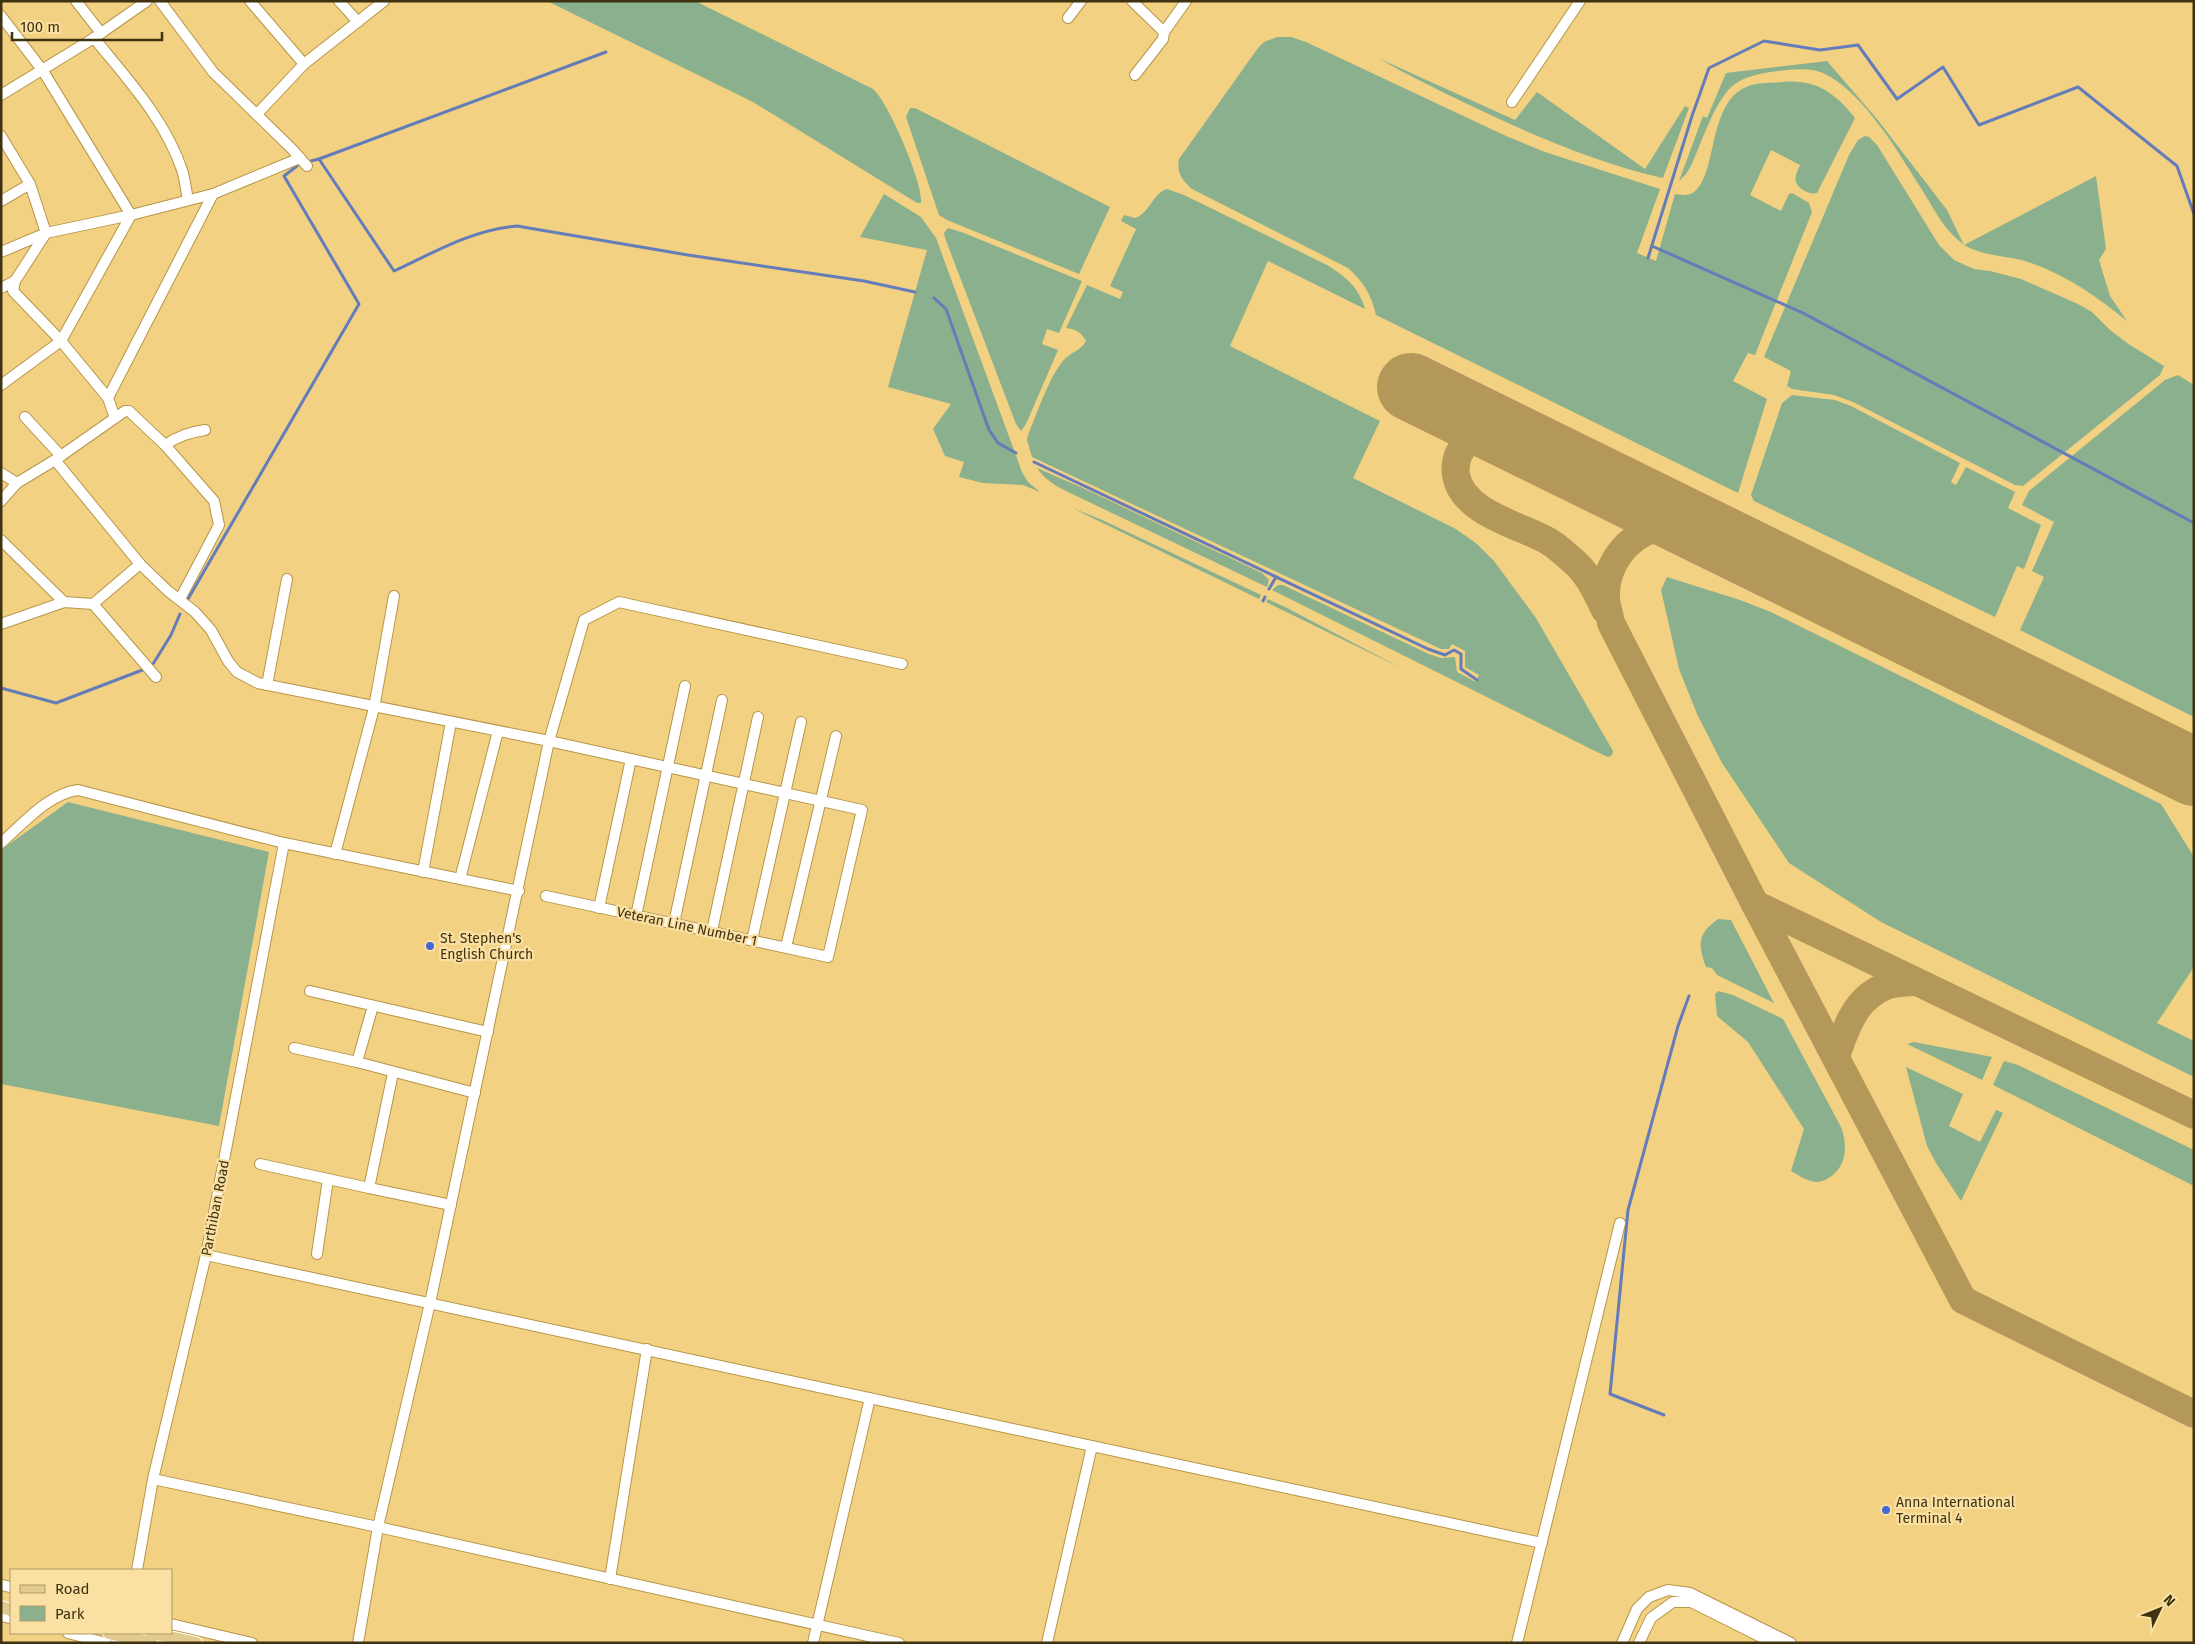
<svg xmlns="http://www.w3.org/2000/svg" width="2195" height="1644" viewBox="0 0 2195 1644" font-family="'Fira Sans',sans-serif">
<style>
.green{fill:#8ab08d}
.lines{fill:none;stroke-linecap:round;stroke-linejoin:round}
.stream{stroke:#647cb9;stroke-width:3}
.taxiway{stroke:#b3985a;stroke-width:28}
.runway{stroke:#b3985a;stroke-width:68}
.minor-casing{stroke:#b69647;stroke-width:12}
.major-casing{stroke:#fff;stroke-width:14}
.minor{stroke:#fff;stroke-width:10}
.major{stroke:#e3cb8f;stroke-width:12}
.poi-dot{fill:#4366d9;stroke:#fae0a2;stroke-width:2}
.labels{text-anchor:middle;stroke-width:4.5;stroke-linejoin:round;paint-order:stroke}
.street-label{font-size:14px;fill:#3f3211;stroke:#fae0a2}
.poi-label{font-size:14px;fill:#3f3211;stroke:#fae0a2;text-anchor:start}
</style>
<rect width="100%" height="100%" fill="#f3d183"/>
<g class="green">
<path d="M547 1H695L873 89C888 101 924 185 921 203H917L753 102Z"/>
<path d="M1277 37H1291L1306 42 1506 136 1545 152 1660 189 1637 253 1656 261 1675 194C1681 195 1689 196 1694 192 1717 174 1708 109 1742 89 1753 82 1770 83 1783 82 1816 79 1835 93 1855 118L1817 193C1810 195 1798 189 1796 182 1794 177 1798 170 1800 165L1771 150 1750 195 1781 211 1789 194 1792 193 1809 203 1812 212 1755 355 1748 353 1733 381 1767 399 1738 493 1376 315C1372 296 1363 281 1348 268L1192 189C1183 181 1176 173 1179 159L1258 48 1264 42Z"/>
<path d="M1380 59 1515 120 1537 92 1645 169 1685 106 1689 108 1663 178C1592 162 1523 131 1457 99 1431 86 1405 74 1380 59Z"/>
<path d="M1827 61 1877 119 1947 210 1964 245 2096 176 2106 249 2099 260 2110 296 2127 321C2097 297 2068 276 2031 263 2010 255 1981 257 1963 244 1945 231 1935 211 1924 193 1900 155 1864 92 1823 73 1811 68 1798 69 1786 70 1769 72 1749 74 1735 84 1716 97 1701 144 1691 166L1686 174 1679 181 1703 116 1707 118 1726 73Z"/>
<path d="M910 108H915L1110 207 1079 274 947 220 939 215 906 117Z"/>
<path d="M1865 136 1869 137 1877 145 1939 245 1954 260 1974 269 1990 271 2021 279 2078 304 2092 312 2110 330 2130 345 2164 366 2160 375 2023 486 2015 485 1853 402 1834 395 1792 389 1787 386 1791 371 1764 357 1849 155 1858 140Z"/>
<path d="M1167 189 1184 195 1327 265C1345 276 1359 287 1365 309L1268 261 1230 346 1380 421 1353 478 1456 529 1477 544 1494 561 1536 618 1613 751 1612 755 1608 757 1597 752 1272 590 1278 585H1283L1429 654 1441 658 1455 657 1457 672 1476 682 1479 675 1465 667V651L1452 644 1449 649H1441L1032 457 1027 440 1028 435C1037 414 1049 377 1063 361 1070 352 1080 352 1086 341 1081 332 1076 329 1066 328L1087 285 1120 299 1123 292 1110 286 1136 229 1121 221 1124 215 1135 218C1150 213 1152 194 1167 189Z"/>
<path d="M884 194 921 217 936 238 1022 472 1028 482 1040 492 1023 485 983 483 959 477 964 462 945 456 933 429 951 404 888 387 927 250 860 237Z"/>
<path d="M948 228 964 233 1082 281 1059 333 1047 329 1042 344 1058 350 1026 424 1021 431 1016 424 945 238 944 233Z"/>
<path d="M2178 375 2194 385V717L2020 630 2044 577 2032 571 2054 522 2022 505 2029 491 2165 380Z"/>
<path d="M1792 395 1835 400 1851 406 1960 463 1951 482 1956 485 1966 467 2015 492 2008 508 2041 525 2024 569 2017 566 1995 617 1754 501 1751 495 1782 403Z"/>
<path d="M1037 468 1083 488 1262 573 1269 580 1267 587 1068 492C1056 486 1045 480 1037 468Z"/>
<path d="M1072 508 1100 519 1261 595 1259 599Z"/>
<path d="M1667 577 1740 600 1771 612 2161 804 2194 857V967L2157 1023 2194 1041V1077L1881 922 1789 863 1722 763 1697 714 1679 669 1661 590Z"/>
<path d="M1268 599 1287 608 1401 668 1266 602Z"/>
<path d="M68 802 269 852 219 1126 1 1084V850Z"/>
<path d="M1718 919 1731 920 1774 1003 1717 975 1712 968 1706 967C1698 944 1697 934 1718 919Z"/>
<path d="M1718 991 1733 995 1783 1019 1841 1127C1848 1146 1847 1168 1827 1179 1823 1181 1820 1182 1816 1182 1807 1181 1798 1175 1791 1171L1804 1129 1748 1042 1717 1016 1715 994Z"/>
<path d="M1914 1042 1992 1057 1982 1080 1907 1044Z"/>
<path d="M2004 1061 2018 1065 2194 1150V1186L1993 1085Z"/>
<path d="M1906 1067 1963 1094 1949 1126 1980 1142 1996 1110 2003 1113 1961 1201 1936 1163 1927 1146Z"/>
</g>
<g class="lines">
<g class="stream">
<path d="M319 159 394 271C435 252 472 230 517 226L688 255 864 281 915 292"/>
<path d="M311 161 319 159 606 52"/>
<path d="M1652 246 1803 313 2194 523"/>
<path d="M1648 258 1692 116 1709 68 1764 41 1820 50 1858 45 1897 99 1943 67 1979 125 2078 87 2177 166 2194 214"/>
<path d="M934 298 946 309 989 430 998 443 1016 453"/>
<path d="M1034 462 1428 649 1445 655 1454 650 1461 654V669L1477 680"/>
<path d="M1269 589 1276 577"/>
<path d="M188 599 359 304 284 176 297 166"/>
<path d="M1263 601 1265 597"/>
<path d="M153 664 171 635 180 614"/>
<path d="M1 688 56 703 145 669"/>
<path d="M1664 1415 1610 1394 1628 1210 1678 1026 1689 996"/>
</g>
<g class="taxiway">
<path d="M1503 432C1491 431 1477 431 1468 441 1458 451 1454 462 1456 475 1462 513 1520 525 1548 541 1557 546 1565 554 1572 560 1589 574 1596 592 1605 610"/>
<path d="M1696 528C1683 527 1670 525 1658 528 1625 536 1604 567 1606 600 1607 608 1610 616 1611 623L1755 904 1963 1300 2194 1414"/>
<path d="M2144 747 2177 770 2194 789"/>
<path d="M1755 904 2194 1115"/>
<path d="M1836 1056C1846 1028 1855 998 1886 986 1894 983 1904 983 1913 982"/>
</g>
<path class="runway" d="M1411 387 2194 772"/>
<g class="minor-casing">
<g id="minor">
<path d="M76 1 101 33"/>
<path d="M160 1 213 72 292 149 307 166"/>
<path d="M250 1 304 64"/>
<path d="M339 1 358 22"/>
<path d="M1132 1 1164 32 1163 39 1135 75"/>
<path d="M1 16 43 71 131 215 61 341 1 385"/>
<path d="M1068 18 1081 1"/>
<path d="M1164 32 1186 1"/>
<path d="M94 38C127 79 165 119 182 170 185 179 186 190 188 200"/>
<path d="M1 95 94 38 147 1"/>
<path d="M1512 102 1580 1"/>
<path d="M257 114 304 64 384 1"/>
<path d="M1 136 30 184 46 233 15 281 13 291 61 341 108 398 115 418"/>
<path d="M1 201 30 184"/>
<path d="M1 252 46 233 131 215 213 194 300 158"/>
<path d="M1 288 15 281"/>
<path d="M108 398 213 194"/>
<path d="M25 417 61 456"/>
<path d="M165 445C178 436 189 432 205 430"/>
<path d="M55 460 140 564 168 591 195 612 211 630 228 661 237 672 258 683 549 741 862 810 828 957 546 896"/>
<path d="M1 473 17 483"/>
<path d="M1 501 17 483 55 460 125 411H129L165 445 214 501 219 525 180 599"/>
<path d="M1 540 64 602"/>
<path d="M93 604 140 564"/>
<path d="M1 624 64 602 93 604 156 677"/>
<path d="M267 685 287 579"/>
<path d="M1 843C24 823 48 794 78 790L284 843 519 891"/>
<path d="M335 854 374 708 394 596"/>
<path d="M423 872 451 722"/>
<path d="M460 879 498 731"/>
<path d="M599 908 631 759"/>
<path d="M636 916 685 686"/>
<path d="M674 923 722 700"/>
<path d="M712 931 758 717"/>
<path d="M752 940 801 722"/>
<path d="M786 947 836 736"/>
<path d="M310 991 488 1032"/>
<path d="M373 1006 357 1062 475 1093"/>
<path d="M294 1048 357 1062"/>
<path d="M393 1073 369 1188 451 1205"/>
<path d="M260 1164 369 1188"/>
<path d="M317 1254 328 1179"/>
<path d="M206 1255 1542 1543"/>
<path d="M153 1479 378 1527 899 1643"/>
<path d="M137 1570 153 1479 206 1255 284 843"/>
<path d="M610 1579 647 1349"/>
<path d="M1 1585 11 1587"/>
<path d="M1 1616 11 1618"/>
<path d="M171 1624 252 1643"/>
<path d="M68 1633 106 1643"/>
<path d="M358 1643 378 1527 430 1303 549 741 584 620 619 602 902 664"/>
<path d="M813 1643 870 1398"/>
<path d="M1047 1643 1092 1446"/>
<path d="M1517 1643 1620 1223"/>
<path d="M1622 1643 1637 1609 1649 1597 1668 1590 1690 1593 1791 1643"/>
<path d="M1639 1643 1651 1618 1673 1602H1691L1773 1643"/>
</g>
</g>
<g class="major-casing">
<g id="major">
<path d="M1 1607 11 1610"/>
<path d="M109 1633 151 1643"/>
<path d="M152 1633 196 1643"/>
</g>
</g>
<use href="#minor" class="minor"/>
<use href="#major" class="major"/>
</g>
<g class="poi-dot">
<circle cx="430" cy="946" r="5"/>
<circle cx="1886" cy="1510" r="5"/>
</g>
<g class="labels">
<g class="street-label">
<text transform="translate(687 926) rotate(12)" y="5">Veteran Line Number 1</text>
<text transform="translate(215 1208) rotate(-79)" y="5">Parthiban Road</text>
</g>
<g class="poi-label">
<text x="440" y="943">St. Stephen's<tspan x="440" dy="16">English Church</tspan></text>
<text x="1896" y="1507">Anna International<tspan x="1896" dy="16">Terminal 4</tspan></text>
</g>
</g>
<rect width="2195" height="1644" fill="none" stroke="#3f3211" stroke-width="5"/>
<rect x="10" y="1569" width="162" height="65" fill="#fae0a2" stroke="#af9a68"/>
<rect x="20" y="1585" width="25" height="8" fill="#e3cb8f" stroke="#af9a68"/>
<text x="55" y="1594" font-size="15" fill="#3f3211">Road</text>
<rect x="20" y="1606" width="25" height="15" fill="#8ab08d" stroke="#af9a68"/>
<text x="55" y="1619" font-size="15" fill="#3f3211">Park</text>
<g transform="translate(2160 1609) rotate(47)" stroke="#fae0a2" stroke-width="4" paint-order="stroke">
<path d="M0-4L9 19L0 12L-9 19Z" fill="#3f3211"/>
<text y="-8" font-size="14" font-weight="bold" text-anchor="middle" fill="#3f3211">N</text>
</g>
<path d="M12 32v8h150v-8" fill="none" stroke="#3f3211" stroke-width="2.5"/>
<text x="20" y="32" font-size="15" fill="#3f3211" stroke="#fae0a2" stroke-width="4" paint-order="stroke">100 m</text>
</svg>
